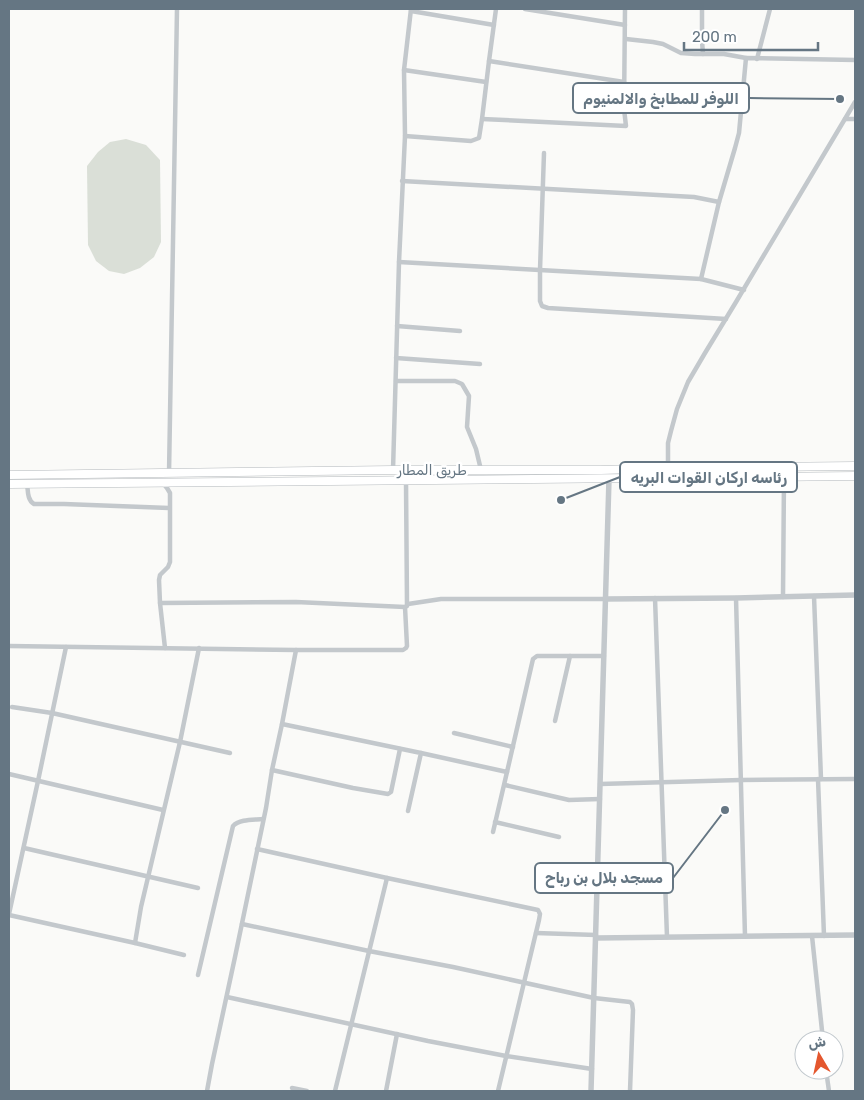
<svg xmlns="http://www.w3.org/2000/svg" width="864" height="1100" viewBox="0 0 864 1100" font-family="Rubik,'Noto Sans Arabic',sans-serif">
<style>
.green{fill:#dadfd7}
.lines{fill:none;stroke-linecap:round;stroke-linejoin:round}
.trunk-casing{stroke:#b4b9bd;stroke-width:9}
.minor{stroke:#c3c8cc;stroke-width:4.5}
.tertiary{stroke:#c3c8cc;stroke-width:5.5}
.trunk{stroke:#fff;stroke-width:8}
.labels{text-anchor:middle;stroke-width:5;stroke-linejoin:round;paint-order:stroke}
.street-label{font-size:14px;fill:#657683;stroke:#fff}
.leader{fill:none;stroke:#657683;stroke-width:2}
.callout-dot{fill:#657683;stroke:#fff;stroke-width:2}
.callout{fill:#fff;stroke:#657683;stroke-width:2}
.callout-label{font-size:15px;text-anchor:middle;font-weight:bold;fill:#657683}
</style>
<rect width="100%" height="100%" fill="#fafaf8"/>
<path class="green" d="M126 139 146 145 160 160 161 242 154 257 140 268 124 274 109 271 96 261 88 245 87 166 98 152 110 142Z"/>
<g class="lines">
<g class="trunk-casing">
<g id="trunk">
<path d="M9 475 393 470H601L668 468 855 466"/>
<path d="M9 484 855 476"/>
</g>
</g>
<g class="minor">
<path d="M525 9 625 25"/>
<path d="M702 9V41L703 54"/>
<path d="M411 11 494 25"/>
<path d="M626 39 653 42 663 44 681 53 695 54H724L746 58"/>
<path d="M757 59 770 9"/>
<path d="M489 61 624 82"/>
<path d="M404 70 486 82"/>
<path d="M482 119 626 126 624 109 625 9"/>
<path d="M845 119H855"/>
<path d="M405 136 471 141 479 138 482 119 489 61 496 9"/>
<path d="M544 153 540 270V301L542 306 548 308 726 319"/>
<path d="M402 181 694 197 719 202"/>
<path d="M399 262 701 279 744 290"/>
<path d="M701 279 719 202 735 148 739 133 746 58 855 60"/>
<path d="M397 326 460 331"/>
<path d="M396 358 480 364"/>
<path d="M396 381H455L462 384 469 396 467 427 476 449 481 470"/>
<path d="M668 468V443L671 431 677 409 688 382 705 353 736 302 855 102"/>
<path d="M393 470 399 262 405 136 404 70 411 9"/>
<path d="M169 474 177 9"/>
<path d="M27 483C28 490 27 500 34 504H64L169 508"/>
<path d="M163 483 167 488 170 493V562L168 567 160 575 159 580 160 603 165 648"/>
<path d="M814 596 821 779"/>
<path d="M783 597 784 477"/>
<path d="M655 598 667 937"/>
<path d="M736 598 745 936"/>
<path d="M160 603 296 602 405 607 407 606 406 481"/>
<path d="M408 604 441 599H605"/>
<path d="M9 646 296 650H403L406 648 407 646 405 607"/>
<path d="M12 707 52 713 230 753"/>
<path d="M555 721 570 656"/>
<path d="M282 724 421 753 408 811"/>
<path d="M454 733 513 747"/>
<path d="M421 753 507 772 533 659 537 656H604"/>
<path d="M272 770 353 788 388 794 391 792 400 749"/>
<path d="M9 774 163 810"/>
<path d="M818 779 824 936"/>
<path d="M600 784 741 780 855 779"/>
<path d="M505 785 569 800 600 799"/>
<path d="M495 822 559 837"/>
<path d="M493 832 507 772"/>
<path d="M24 848 198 888"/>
<path d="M257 849 387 878 538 910 540 914 539 920 498 1091"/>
<path d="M9 914 38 781 66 647"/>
<path d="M9 915 135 943 184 955"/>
<path d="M242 924 369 951 453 967 594 998 630 1002 632 1004 633 1010 630 1091"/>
<path d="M536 933 596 935"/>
<path d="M812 936 823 1040"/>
<path d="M135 943 141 907 180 742 199 648"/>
<path d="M198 975 233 826C240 819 253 820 263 819"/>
<path d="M227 997 428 1041 506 1056 592 1069"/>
<path d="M826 1070 829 1091"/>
<path d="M292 1088 307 1091"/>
<path d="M207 1091 212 1064 235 957 266 808 272 770 282 724 296 650"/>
<path d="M335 1091 387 878"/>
<path d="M386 1091 397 1034"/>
</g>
<g class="tertiary">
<path d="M605 599 736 598 855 595"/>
<path d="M596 938 855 935"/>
<path d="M591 1091 609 479"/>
</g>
<use href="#trunk" class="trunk"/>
</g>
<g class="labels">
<g class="street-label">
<text x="432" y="475">طريق المطار</text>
</g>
</g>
<path class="leader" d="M840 99L749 98M561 500L620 477M725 810L673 878"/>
<g class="callout-dot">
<circle cx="840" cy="99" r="5"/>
<circle cx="561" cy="500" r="5"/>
<circle cx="725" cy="810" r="5"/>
</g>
<g class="callout">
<rect x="573" y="83" width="176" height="30" rx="5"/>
<rect x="620" y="462" width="177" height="30" rx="5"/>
<rect x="535" y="863" width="138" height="30" rx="5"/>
</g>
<g class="callout-label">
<text x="661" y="104">اللوفر للمطابخ والالمنيوم</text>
<text x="709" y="483">رئاسه اركان القوات البريه</text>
<text x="604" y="883">مسجد بلال بن رباح</text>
</g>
<rect width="864" height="1100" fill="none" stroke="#657683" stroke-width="20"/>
<g transform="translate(819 1055) rotate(351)"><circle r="24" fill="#ffffff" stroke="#c1c8cd"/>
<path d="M0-4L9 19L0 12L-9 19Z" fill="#e4572e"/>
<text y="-8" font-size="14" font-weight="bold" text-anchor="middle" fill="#657683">ش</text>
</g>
<path d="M684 42v8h134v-8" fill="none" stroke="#657683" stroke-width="2.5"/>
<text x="692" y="42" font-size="15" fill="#657683" stroke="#ffffff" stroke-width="4" paint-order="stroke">200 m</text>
</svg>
